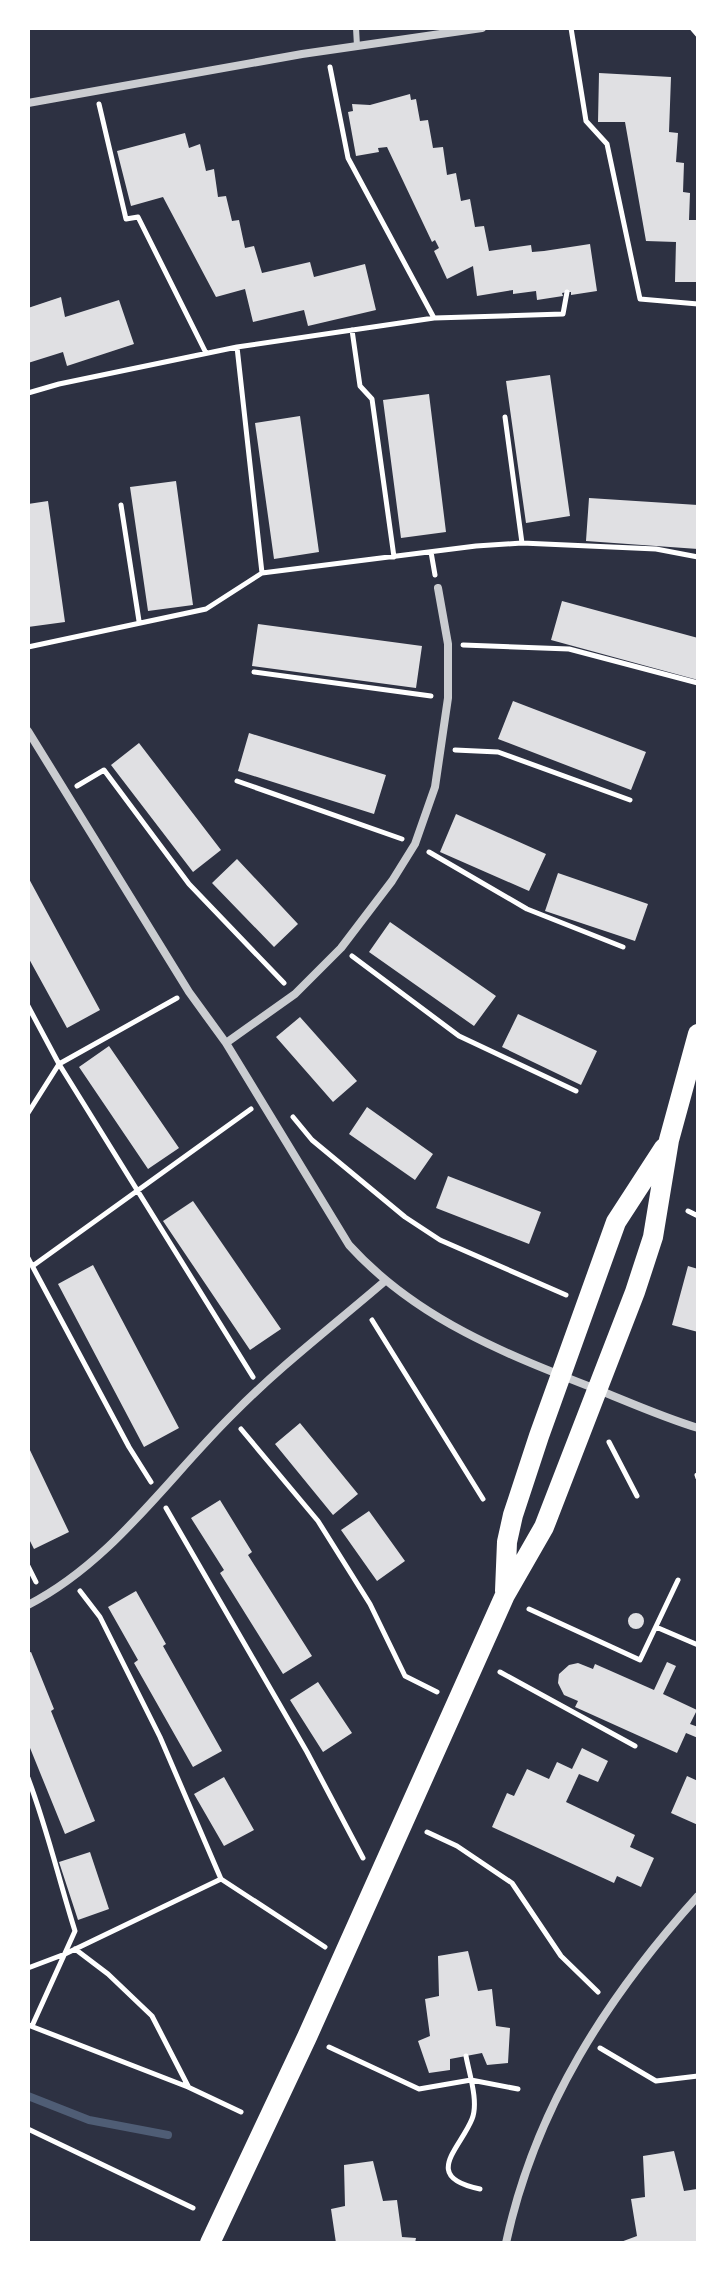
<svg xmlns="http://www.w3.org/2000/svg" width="726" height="2271" font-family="Commissioner,sans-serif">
	<rect width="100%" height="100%" fill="#2d3142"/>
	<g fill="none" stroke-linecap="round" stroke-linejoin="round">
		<path stroke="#4f5d75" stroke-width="8" d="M28 2096 89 2120 168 2135"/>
	</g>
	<path fill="#e0e0e3" d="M599 73 671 77 669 132 678 133 676 162 684 163 683 192 690 193 689 220H698V282H675L676 242 646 241 625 122H598Z
		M410 94 411 100 416 99 420 121 428 120 433 148 443 147 447 175 456 173 461 201 470 199 475 227 484 226 489 251 531 245 532 252 544 251 590 244 597 291 571 295V292H567L562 293 563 296 537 300 536 291 513 294V290L477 296 473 266 447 279 434 251 439 248 435 240 432 242 387 147 378 148 379 152 356 156 348 112 353 111 352 104 370 105Z
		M185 133 189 148 200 144 206 171 214 169 218 197 226 196 232 221 239 220 245 248 254 246 262 273 310 262 314 277 365 264 376 310 308 326 304 310 253 322 245 289 216 297 163 197 131 206 117 151Z
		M61 297 65 317 119 300 134 344 67 366 63 352 28 363V308Z
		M550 375 570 516 526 523 506 381Z
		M429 394 446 532 401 538 383 400Z
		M300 416 319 552 274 559 255 423Z
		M176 481 193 605 148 611 130 487Z
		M589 498 698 505V549L586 541Z
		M48 501 65 622 28 627V504Z
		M562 601 698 638V680L551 640Z
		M258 624 422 646 416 688 252 666Z
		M513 701 646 752 631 790 498 739Z
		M249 733 386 775 374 814 238 771Z
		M139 743 221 850 193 872 111 765Z
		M456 814 546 854 529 891 440 852Z
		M237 859 298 924 274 947 212 883Z
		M558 873 648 904 635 941 545 911Z
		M28 877 100 1010 67 1028 28 957Z
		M390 922 496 996 474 1026 369 952Z
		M518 1014 597 1051 581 1085 502 1047Z
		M300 1017 357 1081 333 1102 276 1037Z
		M109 1046 179 1148 148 1169 79 1067Z
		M367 1107 433 1154 415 1180 349 1134Z
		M448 1176 541 1212 529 1244 436 1208Z
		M193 1201 281 1329 250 1350 163 1221Z
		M93 1265 179 1428 144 1447 58 1284Z
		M688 1266 698 1269V1332L672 1325Z
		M300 1423 358 1494 333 1515 275 1444Z
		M28 1446 69 1532 34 1549 28 1537Z
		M220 1500 252 1552 248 1555 312 1656 283 1674 220 1573 224 1570 191 1518Z
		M369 1511 405 1561 377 1581 341 1530Z
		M136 1591 166 1644 163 1646 222 1751 193 1767 134 1663 138 1660 108 1607Z
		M628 1621a8 8 0 1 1 16 0a8 8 0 1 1-16 0Z
		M31 1652 54 1709 51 1711 95 1821 65 1834 28 1743V1653Z
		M667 1662 676 1666 663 1694 697 1710 690 1724 698 1727V1738L686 1733 677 1753 575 1707 578 1701 564 1695 558 1683 559 1674 569 1665 578 1663 593 1669 595 1664 654 1690Z
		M318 1682 352 1733 323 1752 290 1700Z
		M582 1748 608 1761 598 1782 579 1774 566 1802 635 1835 630 1847 654 1858 641 1887 617 1876 614 1883 492 1827 507 1793 514 1796 527 1769 549 1779 557 1762 572 1769Z
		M687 1776 698 1781V1825L671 1813Z
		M224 1777 254 1830 224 1846 194 1794Z
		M90 1852 109 1909 78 1920 59 1862Z
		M468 1951 478 1991 492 1989 496 2026 510 2028 508 2063 487 2065 482 2053 450 2059V2070L429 2073 418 2041 430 2036 425 1999 439 1996 438 1956Z
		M674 2151 684 2191 697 2189 698 2243H618L637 2236 631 2199 645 2197 643 2156Z
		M373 2161 383 2201 397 2200 402 2237 416 2238 415 2243H336L331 2209 345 2206 344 2165Z"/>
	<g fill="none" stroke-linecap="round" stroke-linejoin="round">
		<path stroke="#fff" stroke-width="5" d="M571 28 586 121 607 144 640 299 698 304
			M692 28 698 35
			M330 67 348 158 434 318
			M99 104 126 219 138 217 206 353
			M352 330 360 386 372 399 394 557
			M237 347 262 573
			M28 393 59 384 237 347 434 318 563 314 567 292
			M505 417 522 543
			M121 505 139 621
			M431 552 435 575
			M463 645 569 649 698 683
			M28 647 206 609 262 573 476 546 522 543 656 549 698 557
			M254 672 431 696
			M455 750 498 752 630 800
			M237 781 402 839
			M77 786 104 770 189 884 284 983
			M429 852 527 909 623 947
			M352 956 459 1036 576 1091
			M28 1006 59 1064 253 1377
			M28 1113 59 1064 177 998
			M293 1117 312 1140 405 1217 440 1240 566 1295
			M688 1211 698 1216
			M28 1258 129 1447 151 1482
			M34 1265 251 1109
			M372 1320 483 1499
			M241 1429 318 1521 370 1604 405 1676 437 1692
			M609 1442 637 1496
			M697 1475 698 1478
			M166 1508 307 1752 363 1858
			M28 1566 36 1582
			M80 1591 100 1617 160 1737 221 1879 325 1947
			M529 1609 640 1660 678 1580
			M656 1627 698 1645
			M500 1672 635 1746
			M28 1778C47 1828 59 1880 75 1931L32 2026
			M427 1832 457 1846 512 1883 561 1956 598 1992
			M75 1949 108 1974 152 2016 188 2086
			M28 1968 65 1954 221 1879
			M28 2025 188 2087 241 2112
			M329 2047 419 2089 471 2080 518 2089
			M600 2048 656 2081 698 2076
			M466 2056C469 2073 479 2102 472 2119 460 2149 421 2177 480 2189
			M28 2129 193 2208"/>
		<path stroke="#caccd0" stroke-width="6" d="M356 28 357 46"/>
		<path stroke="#caccd0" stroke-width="8" d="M28 103 302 54 482 28
			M28 731 189 992 226 1043 349 1245C417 1320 508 1355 601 1391 633 1404 665 1418 698 1428
			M226 1043 295 994 341 948 392 881 415 844 435 787 448 698V644L438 588
			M28 1605C112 1562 167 1479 233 1414 280 1366 334 1325 385 1281
			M506 2243C535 2108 607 1997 698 1896"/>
		<path stroke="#fff" stroke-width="20" d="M505 1591 507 1542 513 1515 539 1436 616 1222 664 1148
			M210 2243 307 2037 505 1595 544 1527 635 1292 653 1237 669 1140 698 1034"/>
	</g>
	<rect width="726" height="2271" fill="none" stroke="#ffffff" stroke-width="60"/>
</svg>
